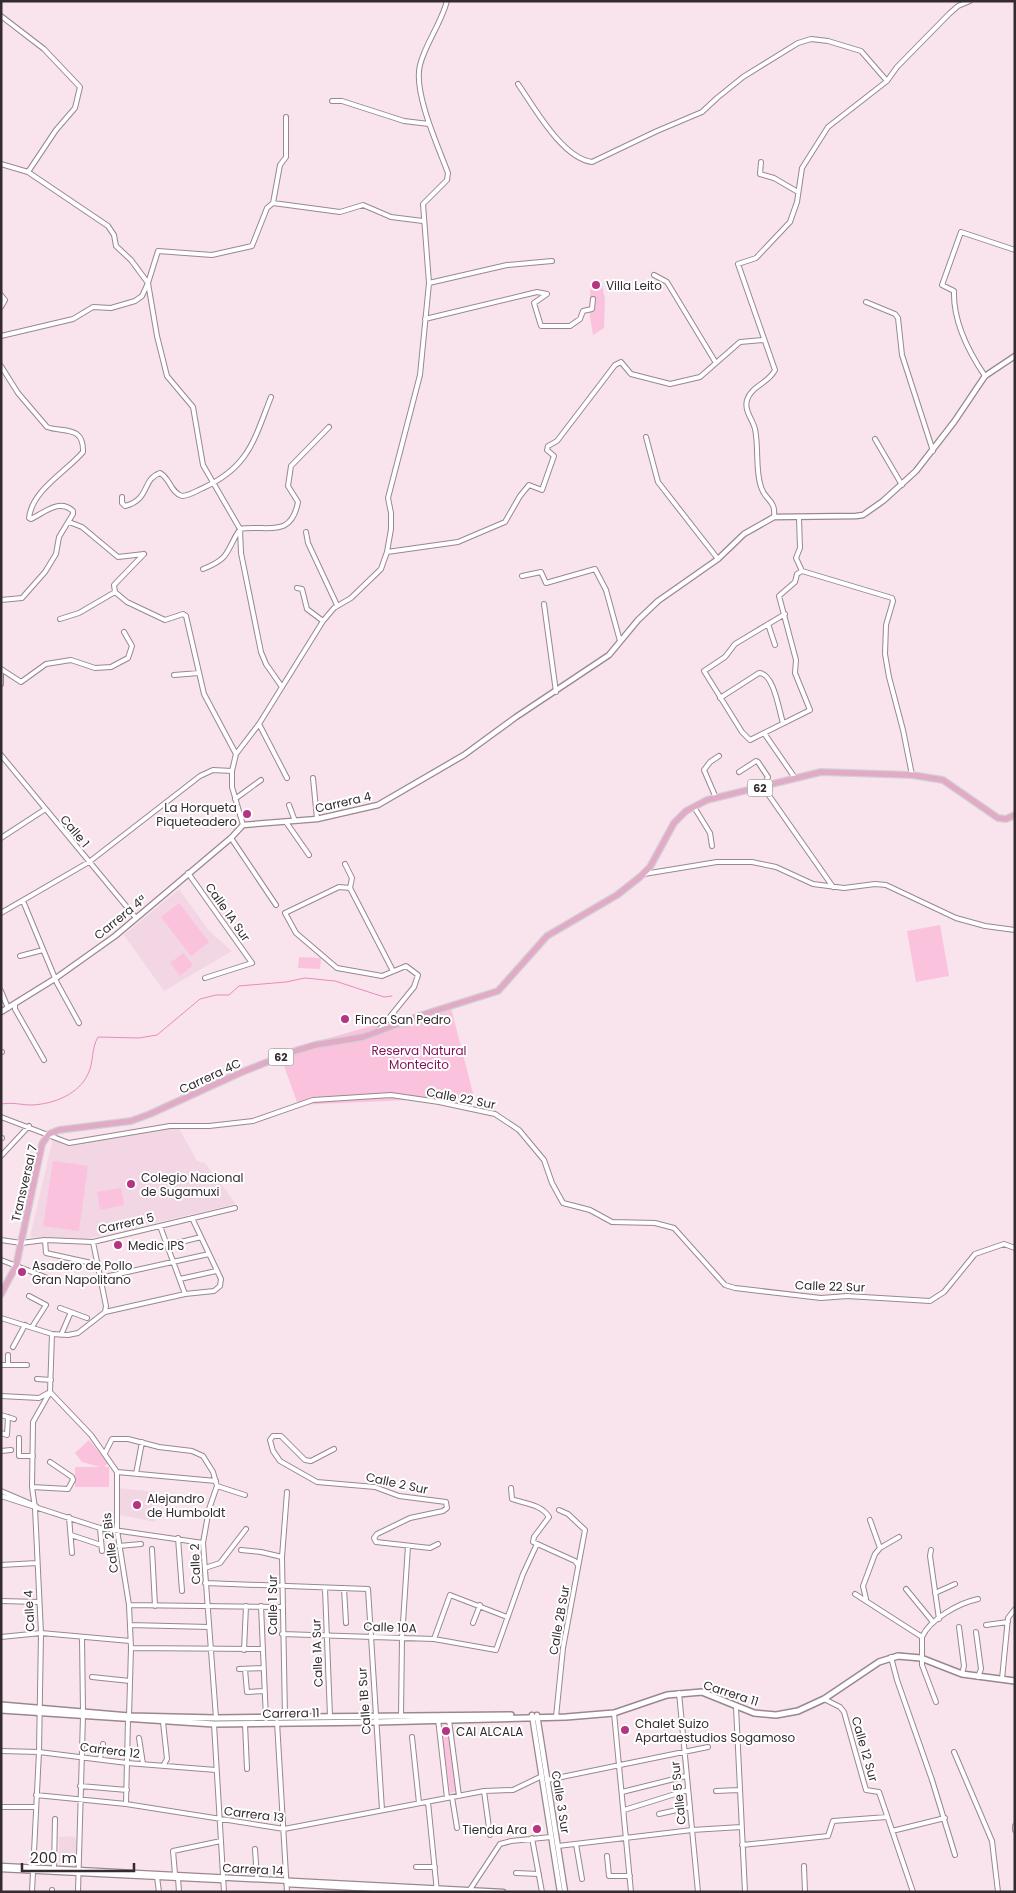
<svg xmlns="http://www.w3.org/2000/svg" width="1016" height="1893" font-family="Poppins,sans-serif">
	<rect width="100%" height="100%" fill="#f9e4ee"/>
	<path fill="#f2d6e3" d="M179 889 210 932 232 951 164 991 124 935Z
		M179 1128 197 1161 205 1163 236 1204 86 1239 30 1237 53 1138 68 1145 136 1132Z
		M118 1488 155 1492V1522L120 1515Z
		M73 1836 76 1839V1862H59V1837Z"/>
	<path fill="#fbc2de" d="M601 281 605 299 604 328 593 335 589 310 591 283Z
		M179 903 209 942 191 956 161 917Z
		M940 925 949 976 916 982 907 931Z
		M183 953 193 965 180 976 170 963Z
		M299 957 321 958 320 969 298 968Z
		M450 1004 474 1097 298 1105 279 1052Z
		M53 1161 88 1166 79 1231 43 1226Z
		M121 1188 124 1205 100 1210 97 1192Z
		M89 1440 108 1463 104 1467H109V1487H75V1467H100L82 1462 75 1453Z
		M447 1725 457 1791 450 1793 441 1726Z"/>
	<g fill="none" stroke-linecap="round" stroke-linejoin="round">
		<path stroke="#e88abc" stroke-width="1" d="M1 1104C12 1102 22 1105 32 1105 54 1104 79 1094 88 1074 94 1062 91 1049 98 1037L139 1038 157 1035 200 999 216 995H229L239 986 286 982 305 978 335 981 384 997 392 996"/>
		<g stroke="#9a8790" stroke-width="6">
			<path id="minor" d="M1 16 44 49 80 87 75 108 56 130 28 172
				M518 84C534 107 562 158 592 162L657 131 702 112 717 98 743 77 798 43 811 39 828 41 861 51 887 81
				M332 101H342L404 121 429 124
				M761 162 760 174 774 178 798 192
				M1 164 28 172 108 226 114 235 116 246 131 260 148 283 157 336 167 376 193 407 203 465 240 529 241 553 261 652 266 664 282 687
				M273 203 280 165 286 157V117
				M654 275 667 282 716 363
				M429 283 507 265 552 261
				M1 295 5 300 1 307
				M866 302 895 314 898 318 902 355 933 451
				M425 319 537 292 547 294 534 303 541 326H570L580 319 583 311 592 309 593 299
				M1 336 73 319 93 307 111 308 135 301 142 296 148 283 158 251 212 255 252 246 267 208 273 203 340 212 363 205 391 217 423 221
				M1 366 18 393 47 427C63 433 84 425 83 452 66 472 32 490 29 518L31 519C44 513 59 498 73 511V514L59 537 56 554 45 572 22 598 1 600
				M985 376C968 351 953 322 954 291L942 285 961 232 1015 250
				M646 437 658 482 718 559
				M875 439 902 485
				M122 497V503L125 506C151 499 141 480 160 473 170 478 170 492 182 496 189 496 196 491 203 488 249 467 254 440 271 397
				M774 517C776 499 765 501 761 487 755 469 759 448 755 429 753 420 744 411 747 400 751 386 769 383 775 370L738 264 756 258 790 222 797 202 802 168 828 127 887 81 897 67 949 14 958 6 970 1
				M799 518 800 548 796 558 802 571 892 598 893 601 886 625 885 654 889 677 903 730 912 775
				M69 522 82 527 118 557 144 554
				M306 532 308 543 337 605
				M387 552 458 542 505 522 520 496 529 485 542 490 554 456 547 450 548 446 557 441 615 365 621 362 631 374 670 384 700 377 740 342 763 340
				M144 554 114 585 115 592 127 602 165 620 183 614 186 616 204 694 236 754
				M203 569C231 558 225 552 240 529 265 524 291 540 298 502L288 486 291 466 329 427
				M522 576 541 572 546 583 595 569 606 590 620 641
				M297 588 302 589 307 609 323 621
				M544 604 556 692
				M785 614 735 644 725 657 704 671 742 732 750 740 810 710 795 673 796 660 779 596 795 582 797 574 802 571
				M60 619 79 613 115 592
				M768 624 775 645
				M1 669 21 682 46 664 71 660 95 668 111 667 128 658 132 646 124 632
				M1 674V684
				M174 675 199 673
				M720 698 759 673C774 673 779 711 783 723
				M259 724 287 778
				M764 733 795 778
				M1 755 136 918
				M739 772 756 761 758 762 768 777 763 787 833 887
				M313 778 317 819
				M716 798 704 770 710 762 719 756
				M235 799 261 780
				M289 805 295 821
				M694 807 710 833 712 846
				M286 822 309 855
				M243 825 232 787V771L236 754 259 724 323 621 334 608 351 598 381 569 387 552 391 529V513L388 498 420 375 429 283 423 204 447 180 448 173C438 146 413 92 420 65 425 44 441 24 447 1
				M1 838 44 810
				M231 838 276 905
				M345 864 352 878 350 888
				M188 873 252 963 205 978
				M644 874 717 862H752L776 867 813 884 844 888 875 884 886 885 956 918 985 926 1015 930
				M350 888 339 887 285 913 296 933 337 968 382 976 406 966 418 975 414 987 380 1029
				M350 888 393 971
				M23 901 57 983 79 1023
				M1 913 89 862 200 776 213 770 232 771
				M20 956 43 950
				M1 991 8 1008
				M15 1004V1009L44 1060
				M1 1052H2
				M1 1117 69 1143 170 1126H209L253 1121 313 1100 391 1095 439 1102 495 1114 519 1130 544 1160 552 1183 563 1203 590 1210 612 1222 655 1223 674 1228 725 1285 735 1288 821 1298 847 1296 930 1301 944 1292 975 1254 1004 1244 1015 1248
				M1 1138H2
				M1 1156 29 1126
				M160 1226 185 1294
				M1 1240 21 1243 45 1240 93 1242 235 1208
				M45 1240 46 1253 96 1264
				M93 1242 106 1306 105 1312
				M169 1245 201 1237
				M1 1260 50 1279
				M100 1278 209 1254
				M180 1279 216 1271
				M29 1296 46 1305 32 1327
				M60 1308 87 1318
				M1 1318 52 1334 68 1335 78 1333 105 1312 185 1294 214 1291 220 1286 221 1279 192 1218
				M61 1335 71 1312
				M13 1347 25 1325
				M1 1365H27
				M8 1365V1355
				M37 1379 51 1380
				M50 1392 91 1435 117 1472V1530L129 1605 131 1648 129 1716
				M1 1396 39 1398 48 1393
				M1 1415 14 1419
				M1 1433 7 1435 8 1417
				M19 1438V1456H33
				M334 1449 311 1461 305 1460 281 1436H273L270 1440 273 1451 280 1461 317 1482 375 1487 399 1496 446 1502 447 1508 443 1511 410 1518 377 1534 374 1538 376 1542 430 1548 438 1544
				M1 1451 11 1450
				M105 1453 112 1439H128L159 1447 192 1451 203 1456 213 1472 217 1486 209 1509 203 1543 216 1718
				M117 1472 216 1481
				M136 1474 142 1442
				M217 1486 245 1495
				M32 1487 68 1489 73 1480 72 1477 50 1462
				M511 1488 512 1499C525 1504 541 1504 549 1517L534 1537 533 1542 575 1561 578 1565
				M1 1491 36 1506
				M1 1496 100 1528 203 1543
				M69 1517 72 1553
				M870 1520 880 1548
				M100 1528 102 1551
				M71 1535 101 1545
				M178 1538 182 1591
				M119 1546 141 1544
				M152 1549 155 1606
				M241 1550 261 1552 282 1557
				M931 1550 930 1556 939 1619
				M1 1565 37 1563
				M205 1568 220 1563 246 1529
				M205 1583 368 1589 382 1810
				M344 1588 346 1623
				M325 1589 330 1716
				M906 1589 933 1622
				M935 1593 955 1584
				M855 1594 922 1637V1665L936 1702
				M866 1599 863 1586 875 1554 880 1548 899 1537
				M1 1601 39 1602
				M129 1605 282 1607
				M261 1606 266 1719
				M473 1623 480 1605
				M130 1625 209 1627
				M986 1625 1008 1622
				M959 1627 964 1666 962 1674
				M976 1632 981 1669 978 1677
				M282 1634 434 1639 496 1650 523 1574 537 1544
				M1 1637 41 1633 130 1641
				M922 1637C930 1619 959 1603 978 1599
				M82 1638 83 1712
				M434 1639 450 1595 507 1617
				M131 1648 262 1649
				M244 1650 246 1606
				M891 1657 897 1680 932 1780 955 1855
				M239 1669 263 1668
				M245 1669 247 1692 264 1691
				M92 1677 130 1681
				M1002 1679 1008 1618 1015 1609
				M679 1693 698 1892
				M824 1699 840 1707 844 1712 866 1790 879 1792 913 1892
				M736 1707 745 1892
				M614 1713 631 1892
				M401 1715 402 1638 408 1546
				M285 1717 282 1557 287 1492
				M556 1717 563 1648 585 1530 568 1514 559 1510
				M438 1719 447 1798
				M449 1720 459 1796
				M277 1722 287 1892
				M214 1724 224 1892
				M245 1724 247 1769
				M412 1737 419 1803
				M139 1738 143 1764
				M1 1751 39 1752 127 1763 216 1770
				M954 1752 992 1841 998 1892
				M100 1759 103 1744
				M163 1766 167 1759 163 1722
				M547 1780 708 1747
				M80 1786 127 1790
				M484 1791 490 1835
				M716 1791 739 1790
				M622 1792 686 1776
				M36 1795 126 1804 284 1829 484 1791 513 1790 542 1776
				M452 1797 457 1828
				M428 1802 437 1892
				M126 1804 128 1720
				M1 1807H35
				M624 1810 688 1790
				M659 1814 690 1807
				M1015 1826V1830
				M892 1831 945 1818
				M532 1838 542 1892
				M576 1844 582 1879
				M742 1845 828 1836 833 1821 887 1817
				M558 1846 692 1830 741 1827
				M255 1849 257 1879
				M607 1856 609 1876H630
				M804 1866 805 1892
				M416 1867H435
				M54 1868 55 1819
				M516 1873 539 1874
				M175 1874 173 1851 221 1841
				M157 1877 159 1892
				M178 1878 179 1892
				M469 1891 500 1844 511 1841 551 1837
				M32 1892 39 1752 41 1633 35 1508 32 1487 33 1422 50 1392 52 1334
				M52 1892V1890
				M78 1892 83 1716"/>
		</g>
		<g stroke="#9a8790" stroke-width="7">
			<path id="tertiary" d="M1 1012 56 978 115 936 231 838 243 825 317 819 378 805 464 755 516 717 609 655 638 620 658 601 718 559 744 534 774 517 856 516 863 515 883 501 916 471 954 422 985 376 1015 356
				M532 1715 560 1892
				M537 1715 565 1892
				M1 1866 503 1892
				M1 1869 222 1880
				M287 1884 432 1892"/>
		</g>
		<g stroke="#9a8790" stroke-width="8">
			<path id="secondary" d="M1 1705 129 1716 216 1718 511 1715
				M1 1710 214 1724 376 1722 566 1717 614 1713 667 1695 702 1692 754 1713 776 1715 798 1711 824 1699 879 1662 898 1656 921 1658 962 1674 1015 1681"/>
		</g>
		<g stroke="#d2d0d1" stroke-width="8">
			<path id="primary" d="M1 1294 16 1266 42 1144 49 1134 59 1130 131 1121 150 1114 242 1072 298 1050 315 1045 363 1037 425 1014 498 991 547 936 617 895 640 877 650 867 674 823 686 811 707 800 821 772 912 775 943 780 998 818 1006 819 1015 815"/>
		</g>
		<use href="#minor" stroke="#fff" stroke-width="4"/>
		<use href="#tertiary" stroke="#fff" stroke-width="4.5"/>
		<use href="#secondary" stroke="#fff" stroke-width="5"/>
		<use href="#primary" stroke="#e1abc8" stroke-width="5.5"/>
	</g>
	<g fill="#b53582" stroke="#fff" stroke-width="2">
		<circle cx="596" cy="285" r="5"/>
		<circle cx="247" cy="814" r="5"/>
		<circle cx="345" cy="1019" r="5"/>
		<circle cx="131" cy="1184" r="5"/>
		<circle cx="118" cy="1245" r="5"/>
		<circle cx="22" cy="1272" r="5"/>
		<circle cx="137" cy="1505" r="5"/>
		<circle cx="625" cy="1730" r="5"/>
		<circle cx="446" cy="1731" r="5"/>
		<circle cx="537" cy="1829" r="5"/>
	</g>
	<g text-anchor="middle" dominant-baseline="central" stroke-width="4" stroke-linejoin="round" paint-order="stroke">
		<g fill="#fff" stroke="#706b6d" stroke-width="1">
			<rect x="747.5" y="779.5" width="25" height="17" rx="4"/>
			<rect x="268.5" y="1048.5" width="25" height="17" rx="4"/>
		</g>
		<g font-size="11" font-weight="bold" fill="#332b2f">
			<text x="760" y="788">62</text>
			<text x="281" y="1057">62</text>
		</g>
		<g font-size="12" fill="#332b2f" stroke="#fff" text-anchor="start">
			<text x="606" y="285">Villa Leito</text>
			<text x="237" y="807" text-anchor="end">La Horqueta<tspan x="237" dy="14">Piqueteadero</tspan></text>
			<text x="355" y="1019">Finca San Pedro</text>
			<text x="141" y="1177">Colegio Nacional<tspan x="141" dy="14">de Sugamuxi</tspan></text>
			<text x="128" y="1245">Medic IPS</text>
			<text x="32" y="1265">Asadero de Pollo<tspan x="32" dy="14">Gran Napolitano</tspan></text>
			<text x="147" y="1498">Alejandro<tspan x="147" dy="14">de Humboldt</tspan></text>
			<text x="635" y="1723">Chalet Suizo<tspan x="635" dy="14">Apartaestudios Sogamoso</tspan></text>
			<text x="456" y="1731">CAI ALCALA</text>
			<text x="527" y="1829" text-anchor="end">Tienda Ara</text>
		</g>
		<g font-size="12" fill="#332b2f" stroke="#fff">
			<text transform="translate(343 802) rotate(-13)">Carrera 4</text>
			<text transform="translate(75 831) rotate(50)">Calle 1</text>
			<text transform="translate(228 912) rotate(55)">Calle 1A Sur</text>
			<text transform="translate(120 917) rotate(-39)">Carrera 4ª</text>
			<text transform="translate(210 1076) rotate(-25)">Carrera 4C</text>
			<text transform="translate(461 1098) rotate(11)">Calle 22 Sur</text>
			<text transform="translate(24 1183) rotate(-77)">Transversal 7</text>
			<text transform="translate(126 1223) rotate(-13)">Carrera 5</text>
			<text transform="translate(830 1286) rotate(2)">Calle 22 Sur</text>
			<text transform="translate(397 1483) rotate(12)">Calle 2 Sur</text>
			<text transform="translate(110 1543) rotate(-97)">Calle 2 Bis</text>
			<text transform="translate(195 1564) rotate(-92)">Calle 2</text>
			<text transform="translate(272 1605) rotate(-90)">Calle 1 Sur</text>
			<text transform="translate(29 1611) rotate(-93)">Calle 4</text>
			<text transform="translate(559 1620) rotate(-80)">Calle 2B Sur</text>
			<text transform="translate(390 1627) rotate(2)">Calle 10A</text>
			<text transform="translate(317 1653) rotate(-92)">Calle 1A Sur</text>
			<text transform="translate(731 1693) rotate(18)">Carrera 11</text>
			<text transform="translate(364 1701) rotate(-94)">Calle 1B Sur</text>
			<text transform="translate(291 1713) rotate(-1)">Carrera 11</text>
			<text transform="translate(865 1749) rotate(74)">Calle 12 Sur</text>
			<text transform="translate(110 1750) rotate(7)">Carrera 12</text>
			<text transform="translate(678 1793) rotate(-96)">Calle 5 Sur</text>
			<text transform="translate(561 1802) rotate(81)">Calle 3 Sur</text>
			<text transform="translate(254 1814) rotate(7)">Carrera 13</text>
			<text transform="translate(253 1869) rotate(3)">Carrera 14</text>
		</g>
		<g font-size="12" fill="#83135b" stroke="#fff">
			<text x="419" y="1050">Reserva Natural<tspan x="419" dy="14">Montecito</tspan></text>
		</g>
	</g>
	<rect width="1016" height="1893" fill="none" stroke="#332b2f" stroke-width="5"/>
	<path d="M22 1863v8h112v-8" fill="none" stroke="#332b2f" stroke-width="2.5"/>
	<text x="30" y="1863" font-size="15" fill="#332b2f" stroke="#ffffff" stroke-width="4" paint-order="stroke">200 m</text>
</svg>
